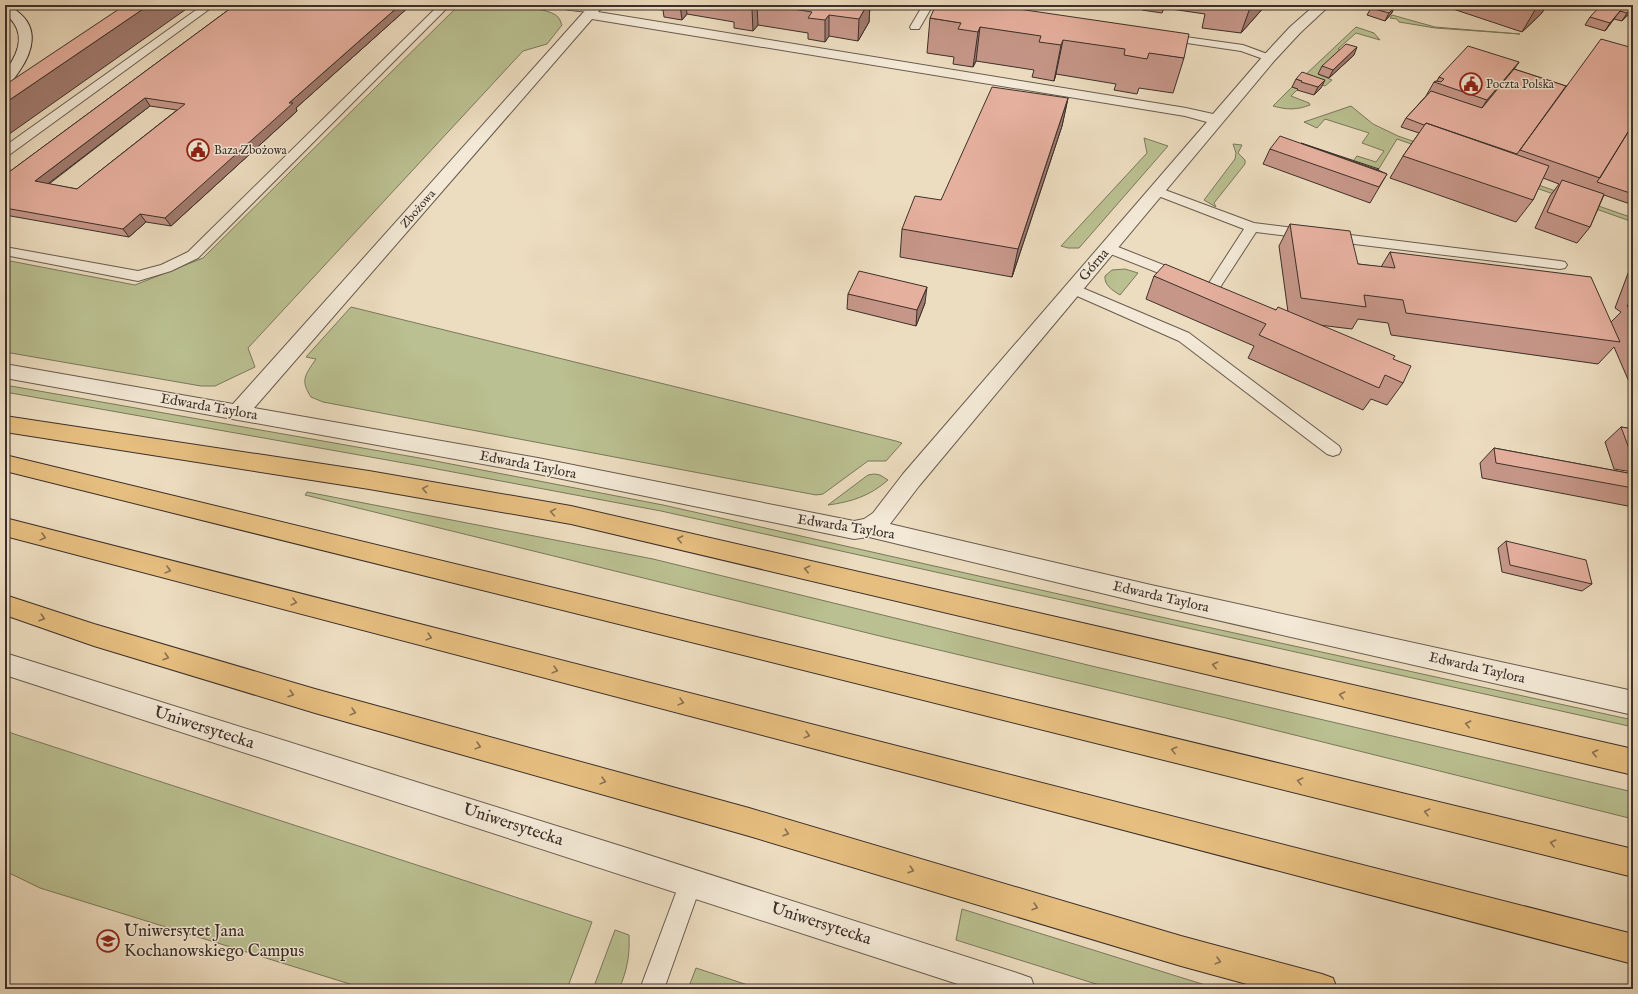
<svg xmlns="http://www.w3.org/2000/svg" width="1638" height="994" font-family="'IM FELL English',serif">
	<rect width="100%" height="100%" fill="#edddc0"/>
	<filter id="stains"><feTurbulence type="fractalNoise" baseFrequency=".005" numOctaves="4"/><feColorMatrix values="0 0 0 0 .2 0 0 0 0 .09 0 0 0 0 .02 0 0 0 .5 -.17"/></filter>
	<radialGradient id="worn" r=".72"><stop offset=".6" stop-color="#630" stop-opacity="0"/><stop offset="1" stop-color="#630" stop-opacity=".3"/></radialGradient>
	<path fill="#bac091" stroke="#7b785e" d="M459 5C477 5 547 4 558 17 560 19 561 23 562 25L547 44 523 51 248 348 255 367 215 386H201L5 352V260L135 285 203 258Z
		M1392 15 1435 27 1520 34 1435 28 1399 22 1397 19 1390 18Z
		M1356 27 1374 33 1380 40 1356 33 1338 49 1342 51 1318 74 1332 80 1325 86 1302 78Z
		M1292 87 1298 89 1291 96 1309 103 1310 105C1297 110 1287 110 1273 106Z
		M1351 106 1373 124 1398 136 1633 218V222L1397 139 1375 175 1349 166 1357 156 1376 162 1384 151 1362 143 1369 133 1325 119 1317 128 1304 122Z
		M1144 138 1168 146 1079 248H1068L1061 246 1147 153Z
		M1233 144 1242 145 1238 153 1245 160V164L1214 203 1216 207 1204 200 1235 159 1236 153Z
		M1125 269 1138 273 1120 295C1112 290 1104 285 1105 276L1112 270Z
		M351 307 896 441 902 443 886 461H868L823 494 816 495 323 402 311 397C300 380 305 375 316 359L306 357Z
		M5 385 425 459 663 505 1152 615 1633 720V727L661 511 421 466 5 392Z
		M874 474 880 475 888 480C870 496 851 502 828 505L868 475Z
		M307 492 653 559 1096 667 1633 792V819L1226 718 884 637 305 495Z
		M5 731 592 922 567 989H366L40 888 5 871Z
		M962 909 1218 989H1112L956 940Z
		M615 930 629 935C630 955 627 971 619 989H593Z
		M696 968 760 989H688Z"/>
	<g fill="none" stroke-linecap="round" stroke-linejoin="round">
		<g stroke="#685b50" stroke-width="2">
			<path id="lane" d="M203 5H215L9 155 5 156V146Z
				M439 5H450L198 258 171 271 138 281 5 255V247L138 271 161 265 188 252Z
				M555 5H585L597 7 598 9C594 14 559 10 555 5Z
				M923 5H933L919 29H911L910 27Z
				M1164 34 1243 45 1273 56 1274 58 1269 61 1241 51 1160 39 1159 37 1160 35Z
				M1157 187 1254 223 1560 261 1565 262 1567 265 1565 268 1560 269 1256 232 1217 292 1212 294 1103 251 1101 248 1103 245 1108 244 1113 245 1209 283 1244 229 1153 194 1151 191 1153 188Z
				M1073 284 1189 333 1339 446 1341 450 1339 454 1333 456 1327 454 1179 341 1068 292 1066 289 1068 286Z
				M691 871 699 874 702 882 664 989H640L683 874Z"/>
		</g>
		<g stroke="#685b50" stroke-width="2">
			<path id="street" d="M590 5H604L598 12 1186 108 1213 114 1264 55 1290 27 1315 5H1330L1300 33 1274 61 919 486 890 524 1151 585 1633 691V715L1151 605 869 537 854 539 538 474 5 378V364L233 404ZM592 19 1185 116 1207 122 903 474 873 513 864 519 854 521 538 458 254 408Z
				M5 653 627 848 1020 974 1031 978 1035 989H973L5 675Z"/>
		</g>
		<g stroke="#3c302a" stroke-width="2">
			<path id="secondary" d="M5 5C11 5 14 8 18 12 39 28 33 51 20 70 16 76 12 83 5 84 5 81 4 75 5 72 6 68 10 65 12 61 22 44 22 27 5 14Z"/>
		</g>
		<g stroke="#3c302a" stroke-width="2">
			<path id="highway" d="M5 416 369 471 571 506 1633 749V775L571 524 369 489 5 432Z
				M5 455 1633 849V877L5 471Z
				M5 518 1633 934V964L5 536Z
				M5 595 94 624 315 689 749 808 1181 936 1322 974 1333 978 1337 989H1265L1181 966 749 836 315 713 94 646 5 615Z"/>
		</g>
		<use href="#lane" fill="#f3e9d6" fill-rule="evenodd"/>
		<use href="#street" fill="#f3e9d6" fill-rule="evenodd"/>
		<use href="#secondary" fill="#f3e9d6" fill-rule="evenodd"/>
		<use href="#highway" fill="#e6be80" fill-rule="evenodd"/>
	</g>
	<path fill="#c69789" stroke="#3c302a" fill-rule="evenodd" d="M235 5H411L296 108 297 111 171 226 146 222 129 237 5 215V175ZM150 106 177 110 77 189 49 184Z
		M642 5H870L869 22 858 41 829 36 825 42 808 39V33L758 25 753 31 734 28V22L687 14 682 20 664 17 663 10 642 7Z
		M1143 5H1266L1241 33 1202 28 1205 14 1164 8 1162 13 1142 10Z
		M1441 5H1547L1541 14 1522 32Z
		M1395 7 1391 14 1385 21 1367 15 1371 8Z
		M1633 9 1622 21 1614 19 1605 31 1585 25 1590 17Z
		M930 18 1184 58 1173 93 1139 88 1137 94 1114 90 1116 84 1056 74 1054 81 1032 77 1034 70 976 61 973 67 953 64 954 57 927 53Z
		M1633 48V205L1604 195 1590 227 1577 243 1535 228 1550 196 1559 184 1543 178 1533 200 1516 222 1390 178 1403 156 1419 133 1401 127 1406 118 1426 96 1434 82 1437 81 1439 77 1519 62 1514 69 1566 86Z
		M1354 55 1329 78 1318 74 1322 66Z
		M1296 79 1321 88 1314 95 1297 90 1298 89 1292 87Z
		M1068 98 1062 126 1012 277 900 257 902 229 941 200Z
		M1270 149 1378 170 1387 174 1370 203 1263 164Z
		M1290 224 1358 264 1381 267 1390 252 1611 322 1621 312 1615 308 1633 260V391L1614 347 1598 364 1391 335 1388 323 1358 319 1352 329 1319 325 1393 359 1403 383 1387 405 1371 399 1363 410 1248 358 1254 346 1146 299 1154 276 1276 310 1288 312 1279 246Z
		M848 294 925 303 916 326 847 309Z
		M1621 427 1633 429V472L1614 469 1605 442Z
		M1494 448 1633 474V507L1482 478 1480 463Z
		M1506 541 1592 584 1582 591 1502 572 1498 548Z"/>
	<path fill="#a17b6f" stroke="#3c302a" d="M149 5H192L5 137V103Z
		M400 5H411L296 108 297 111 171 226 165 218 289 103Z
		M680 5H686L687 14 682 20Z
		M755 5H757L758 25 753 31 752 9Z
		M867 5H870L869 22 858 41 859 19Z
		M1251 5H1266L1241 33Z
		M1538 5H1547L1541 14 1522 32Z
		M1395 7 1391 14 1385 21 1389 13Z
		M1633 7V9L1622 21 1627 13Z
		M1620 11 1605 31 1610 23Z
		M829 15V36L825 42V20Z
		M980 27 976 61 973 67 978 32Z
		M1063 40 1056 74 1054 81 1061 45Z
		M1357 47 1354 55 1329 78 1333 70Z
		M1519 62 1509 77 1477 116 1487 100Z
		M1325 80 1321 88 1314 95 1318 87Z
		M145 98 150 106 41 189 35 181Z
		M1068 98 1062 126 1012 277 1018 249Z
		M140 214 146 222 129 237 123 229Z
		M927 287 925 303 916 326 917 310Z"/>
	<path fill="#e6b09f" stroke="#3c302a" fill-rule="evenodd" d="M125 5H149L5 103V85Z
		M235 5H400L289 103H293L165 218 140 214 123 229 5 208V175ZM145 98 185 104 77 189 35 181Z
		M734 5H755L752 9 733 6Z
		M768 5H867L859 19 829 15 825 20 808 18 812 12Z
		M936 5H991L1189 34 1184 58 1149 53 1147 59 1124 55 1125 49 1063 40 1061 45 1039 42 1041 36 980 27 978 32 958 29 961 23 930 18Z
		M1373 5H1390L1395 7 1389 13 1371 8Z
		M1601 5H1633V7L1627 13 1620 11 1610 23 1590 17Z
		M1601 39 1633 48V124L1600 178 1520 150Z
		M1346 44 1357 47 1333 70 1322 66Z
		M1468 46 1519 62 1487 100 1434 82 1436 81 1441 82 1444 79 1439 77Z
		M1514 69 1566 86 1517 154 1426 123 1424 125 1406 118 1431 91 1482 108Z
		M1302 72 1325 80 1318 87 1301 82 1302 81 1296 79Z
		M992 87 1068 98 1018 249 902 229 915 196 941 200Z
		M1426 123 1549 166 1533 200 1403 156Z
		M1633 124V194L1597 182Z
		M1280 136 1387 174 1379 187 1270 149Z
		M1301 143 1379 169 1378 170Z
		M1562 180 1604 194 1590 227 1547 212Z
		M1290 224 1350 231 1358 264 1395 268 1390 252 1591 277 1620 342 1406 313 1403 300 1364 295 1366 307 1301 298Z
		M1165 264 1276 310 1278 307 1395 356 1393 359 1411 366 1403 383 1385 375 1379 388 1259 335 1266 324 1154 276Z
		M859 271 927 287 917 310 848 294Z
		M1627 305 1633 306V318Z
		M1630 359 1633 360V365Z
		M1621 427 1633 429V454H1631Z
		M1494 448 1633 474V488L1496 463Z
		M1506 541 1586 560 1592 584 1510 565Z"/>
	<defs><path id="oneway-chevron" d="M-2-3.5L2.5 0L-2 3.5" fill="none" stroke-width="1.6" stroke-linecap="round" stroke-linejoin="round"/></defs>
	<g stroke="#887051">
		<use href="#oneway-chevron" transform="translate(425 489) rotate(-170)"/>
		<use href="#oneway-chevron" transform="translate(553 512) rotate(-170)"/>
		<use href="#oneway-chevron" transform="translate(43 537) rotate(15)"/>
		<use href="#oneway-chevron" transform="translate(680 539) rotate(-167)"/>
		<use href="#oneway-chevron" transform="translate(807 569) rotate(-167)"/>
		<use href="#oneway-chevron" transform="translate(168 570) rotate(15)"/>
		<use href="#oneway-chevron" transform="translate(294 602) rotate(14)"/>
		<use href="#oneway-chevron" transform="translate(42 618) rotate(18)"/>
		<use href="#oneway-chevron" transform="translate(429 637) rotate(15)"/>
		<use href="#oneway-chevron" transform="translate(166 657) rotate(17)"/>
		<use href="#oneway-chevron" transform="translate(1215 665) rotate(-167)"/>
		<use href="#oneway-chevron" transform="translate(555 670) rotate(15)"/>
		<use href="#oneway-chevron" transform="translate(291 694) rotate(17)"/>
		<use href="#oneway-chevron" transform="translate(1342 695) rotate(-167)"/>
		<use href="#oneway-chevron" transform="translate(681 702) rotate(15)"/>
		<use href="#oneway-chevron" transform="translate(353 712) rotate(15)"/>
		<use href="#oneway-chevron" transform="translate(1468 724) rotate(-167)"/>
		<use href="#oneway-chevron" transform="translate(807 735) rotate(15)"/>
		<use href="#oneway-chevron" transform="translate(478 746) rotate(15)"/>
		<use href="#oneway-chevron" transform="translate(1174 750) rotate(-166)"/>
		<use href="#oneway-chevron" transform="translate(1595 753) rotate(-167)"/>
		<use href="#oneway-chevron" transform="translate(603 781) rotate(15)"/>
		<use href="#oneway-chevron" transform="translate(1300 781) rotate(-166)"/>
		<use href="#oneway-chevron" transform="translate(1427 812) rotate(-166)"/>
		<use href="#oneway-chevron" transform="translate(786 833) rotate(17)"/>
		<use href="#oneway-chevron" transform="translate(1553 843) rotate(-166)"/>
		<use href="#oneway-chevron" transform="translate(911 870) rotate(17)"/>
		<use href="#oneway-chevron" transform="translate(1035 907) rotate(17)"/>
		<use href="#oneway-chevron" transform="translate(1218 961) rotate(15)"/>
	</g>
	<defs>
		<g id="civic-ring" transform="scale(1.15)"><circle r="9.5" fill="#f3e9d6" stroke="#8f2418" stroke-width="1.5"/><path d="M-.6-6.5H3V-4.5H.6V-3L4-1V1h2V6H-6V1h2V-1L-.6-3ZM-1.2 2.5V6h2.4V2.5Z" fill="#8f2418"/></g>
		<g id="university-ring" transform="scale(1.15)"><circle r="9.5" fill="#f3e9d6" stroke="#8f2418" stroke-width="1.5"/><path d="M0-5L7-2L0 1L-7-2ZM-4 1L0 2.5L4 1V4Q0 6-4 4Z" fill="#8f2418"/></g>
	</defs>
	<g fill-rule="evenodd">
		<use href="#civic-ring" x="1471" y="84"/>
		<use href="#civic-ring" x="198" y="150"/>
		<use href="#university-ring" x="108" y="941"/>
	</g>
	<g text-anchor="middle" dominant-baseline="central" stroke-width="3" stroke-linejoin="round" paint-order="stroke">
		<g font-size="12" fill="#3c302a" stroke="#f3e9d6" text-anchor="start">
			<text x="1486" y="84">Poczta Polska</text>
			<text x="214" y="150">Baza Zbożowa</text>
		</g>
		<g font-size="12" fill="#3c302a" stroke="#f3e9d6">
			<text transform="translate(418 209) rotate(-49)">Zbożowa</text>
		</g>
		<g font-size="14" fill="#3c302a" stroke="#f3e9d6">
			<text transform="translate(1094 265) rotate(-50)">Górna</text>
			<text transform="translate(209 407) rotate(10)">Edwarda Taylora</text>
			<text transform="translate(528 465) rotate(11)">Edwarda Taylora</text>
			<text transform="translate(846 527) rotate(9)">Edwarda Taylora</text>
			<text transform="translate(1161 597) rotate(13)">Edwarda Taylora</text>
			<text transform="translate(1477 668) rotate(13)">Edwarda Taylora</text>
		</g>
		<g font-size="17" fill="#3c302a" stroke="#f3e9d6">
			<text transform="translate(204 728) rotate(18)">Uniwersytecka</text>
			<text transform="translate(513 825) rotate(18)">Uniwersytecka</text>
			<text transform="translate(821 924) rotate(18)">Uniwersytecka</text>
		</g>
		<g font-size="17" fill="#3c302a" stroke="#f3e9d6" text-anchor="start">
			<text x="124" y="931">Uniwersytet Jana<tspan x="124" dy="20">Kochanowskiego Campus</tspan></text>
		</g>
	</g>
	<rect width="1638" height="994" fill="none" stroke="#edddc0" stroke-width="20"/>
	<rect x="6" y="6" width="1626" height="982" fill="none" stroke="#3c302a" stroke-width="2"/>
	<rect x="10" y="10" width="1618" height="974" fill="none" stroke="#3c302a"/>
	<rect width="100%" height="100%" filter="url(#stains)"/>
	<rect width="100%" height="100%" fill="url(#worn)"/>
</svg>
